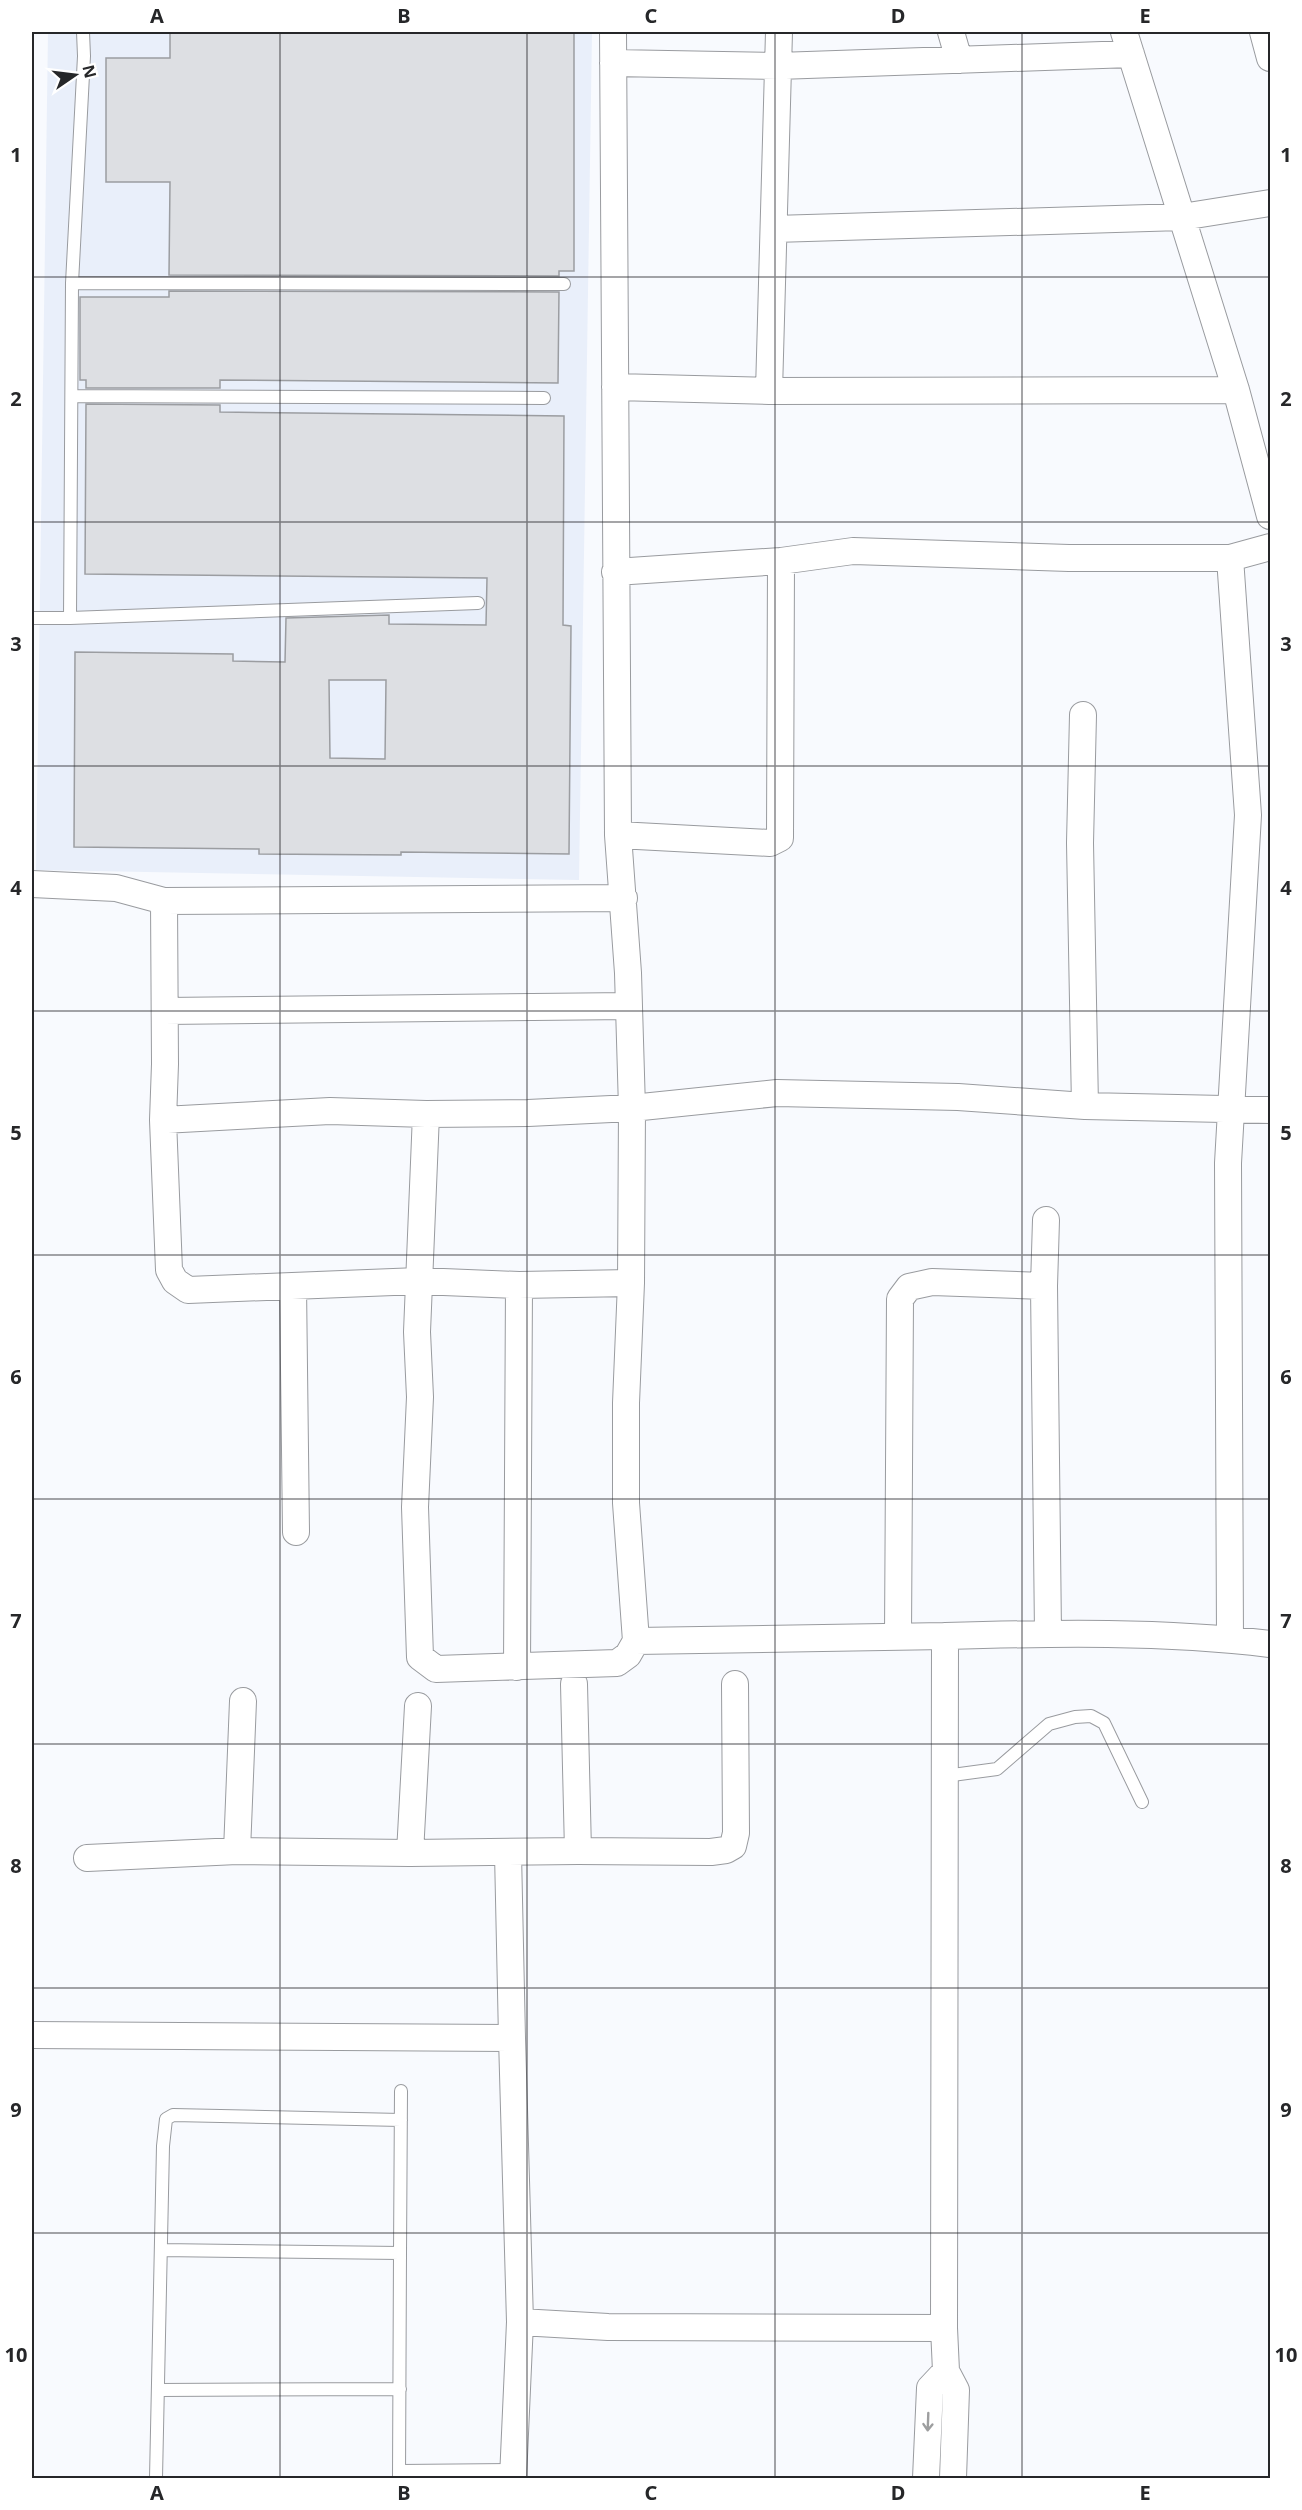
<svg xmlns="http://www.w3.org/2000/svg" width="1302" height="2510" font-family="'Noto Sans',sans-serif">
	<rect width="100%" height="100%" fill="#f8fafe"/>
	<path fill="#e9effa" d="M48 32H592L579 880 36 870Z"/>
	<path fill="#dddfe3" stroke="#9b9da1" stroke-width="1.5" fill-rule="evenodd" d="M170 32H574V271H559V276L169 275 170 182H106V58H170Z
		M169 291 559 292 558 383 220 380V388H86V380H80V297H169Z
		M86 404 220 405V412L564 416 563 625 571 626 569 854 401 852V855L259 854V849L74 847 75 652 233 654V661L285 662 286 618 389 615V624L486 625 487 578 85 574ZM329 680H386L385 759 330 758Z"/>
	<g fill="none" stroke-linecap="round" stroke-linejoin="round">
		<g stroke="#999b9f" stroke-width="14">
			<path id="service" d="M83 32 84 56 72 283 70 618 478 603
				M72 283 564 284
				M72 396 544 398
				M32 618H70
				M945 1776 997 1769 1049 1724 1075 1717 1091 1716 1104 1723 1142 1802
				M161 2250 400 2253 399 2478
				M400 2253 401 2091
				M158 2390 400 2389
				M400 2471 513 2470
				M156 2478 163 2146 166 2119 173 2115 401 2120"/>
		</g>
		<g stroke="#999b9f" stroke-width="28">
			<path id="minor" d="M951 32 959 60
				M1124 32 1236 390 1270 516
				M1263 32 1270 58
				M613 63 778 66 1131 54
				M774 229 1182 217 1270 203
				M615 387 769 391 1236 390
				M769 391 779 32
				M1230 558 1270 547
				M615 572 781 561 853 551 1069 558H1230L1248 815 1228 1163 1230 1639
				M1083 715 1080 843 1085 1106
				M618 835 770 843 780 838 781 561
				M32 884 116 888 164 901 624 898
				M164 901 165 1064 163 1120 169 1270 175 1281 188 1290 419 1281 519 1285 631 1283
				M165 1011 629 1006
				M426 1114 417 1332 420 1397 415 1507 420 1657 436 1669 617 1663 628 1655 636 1641 626 1503V1403L631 1283 632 1108 628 973 618 835 613 32
				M163 1120 330 1111 426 1114 528 1113 632 1108 777 1093 958 1097 1085 1106 1270 1110
				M293 1286 296 1532
				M1044 1286 1046 1220
				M898 1636 900 1299 909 1287 932 1282 1044 1286 1048 1633
				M945 1636C1053 1633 1163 1631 1270 1644
				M636 1641 945 1636 944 2328 946 2371 956 2390 953 2478
				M517 1667 519 1285
				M574 1684 578 1851
				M237 1851 243 1701
				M410 1853 418 1706
				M508 1853 512 2038
				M87 1858 237 1851 410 1853 578 1851 711 1852 726 1850 733 1846 736 1833 735 1684
				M32 2035 512 2038 520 2322 513 2478
				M520 2322 608 2327 944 2328
				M926 2478 930 2388 946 2371"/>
		</g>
		<use href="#service" stroke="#fff" stroke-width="12"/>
		<use href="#minor" stroke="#fff" stroke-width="26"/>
	</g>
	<defs><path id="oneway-shaft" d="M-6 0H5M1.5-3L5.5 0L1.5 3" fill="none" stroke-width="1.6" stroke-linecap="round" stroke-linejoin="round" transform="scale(1.5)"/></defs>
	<use stroke="#9d9e9f" href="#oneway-shaft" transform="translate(928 2422) rotate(92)"/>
	<path fill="none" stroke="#262729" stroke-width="1.5" stroke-opacity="0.55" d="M280 32V2478M527 32V2478M775 32V2478M1022 32V2478M32 277H1270M32 522H1270M32 766H1270M32 1011H1270M32 1255H1270M32 1499H1270M32 1744H1270M32 1988H1270M32 2233H1270"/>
	<rect width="1302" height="2510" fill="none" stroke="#ffffff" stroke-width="66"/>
	<g transform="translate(75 75) rotate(76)" stroke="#ffffff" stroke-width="4.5" paint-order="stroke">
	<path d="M0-4.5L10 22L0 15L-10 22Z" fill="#262729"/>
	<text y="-9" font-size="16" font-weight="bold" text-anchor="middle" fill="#262729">N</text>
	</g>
	<rect x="33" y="33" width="1236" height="2444" fill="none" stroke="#262729" stroke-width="2"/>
	<g font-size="20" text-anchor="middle" font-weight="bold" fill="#262729">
		<text x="157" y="23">A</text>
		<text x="404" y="23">B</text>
		<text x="651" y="23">C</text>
		<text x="898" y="23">D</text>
		<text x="1145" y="23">E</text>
		<text x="16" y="162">1</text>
		<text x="1286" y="162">1</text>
		<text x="16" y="406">2</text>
		<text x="1286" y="406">2</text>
		<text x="16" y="651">3</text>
		<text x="1286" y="651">3</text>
		<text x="16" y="895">4</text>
		<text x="1286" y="895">4</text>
		<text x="16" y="1140">5</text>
		<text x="1286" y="1140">5</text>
		<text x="16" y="1384">6</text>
		<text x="1286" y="1384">6</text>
		<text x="16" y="1628">7</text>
		<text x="1286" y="1628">7</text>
		<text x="16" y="1873">8</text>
		<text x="1286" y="1873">8</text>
		<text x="16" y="2117">9</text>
		<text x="1286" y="2117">9</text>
		<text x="16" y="2362">10</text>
		<text x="1286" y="2362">10</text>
		<text x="157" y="2500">A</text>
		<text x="404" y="2500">B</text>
		<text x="651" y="2500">C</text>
		<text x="898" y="2500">D</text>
		<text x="1145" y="2500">E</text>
	</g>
</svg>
